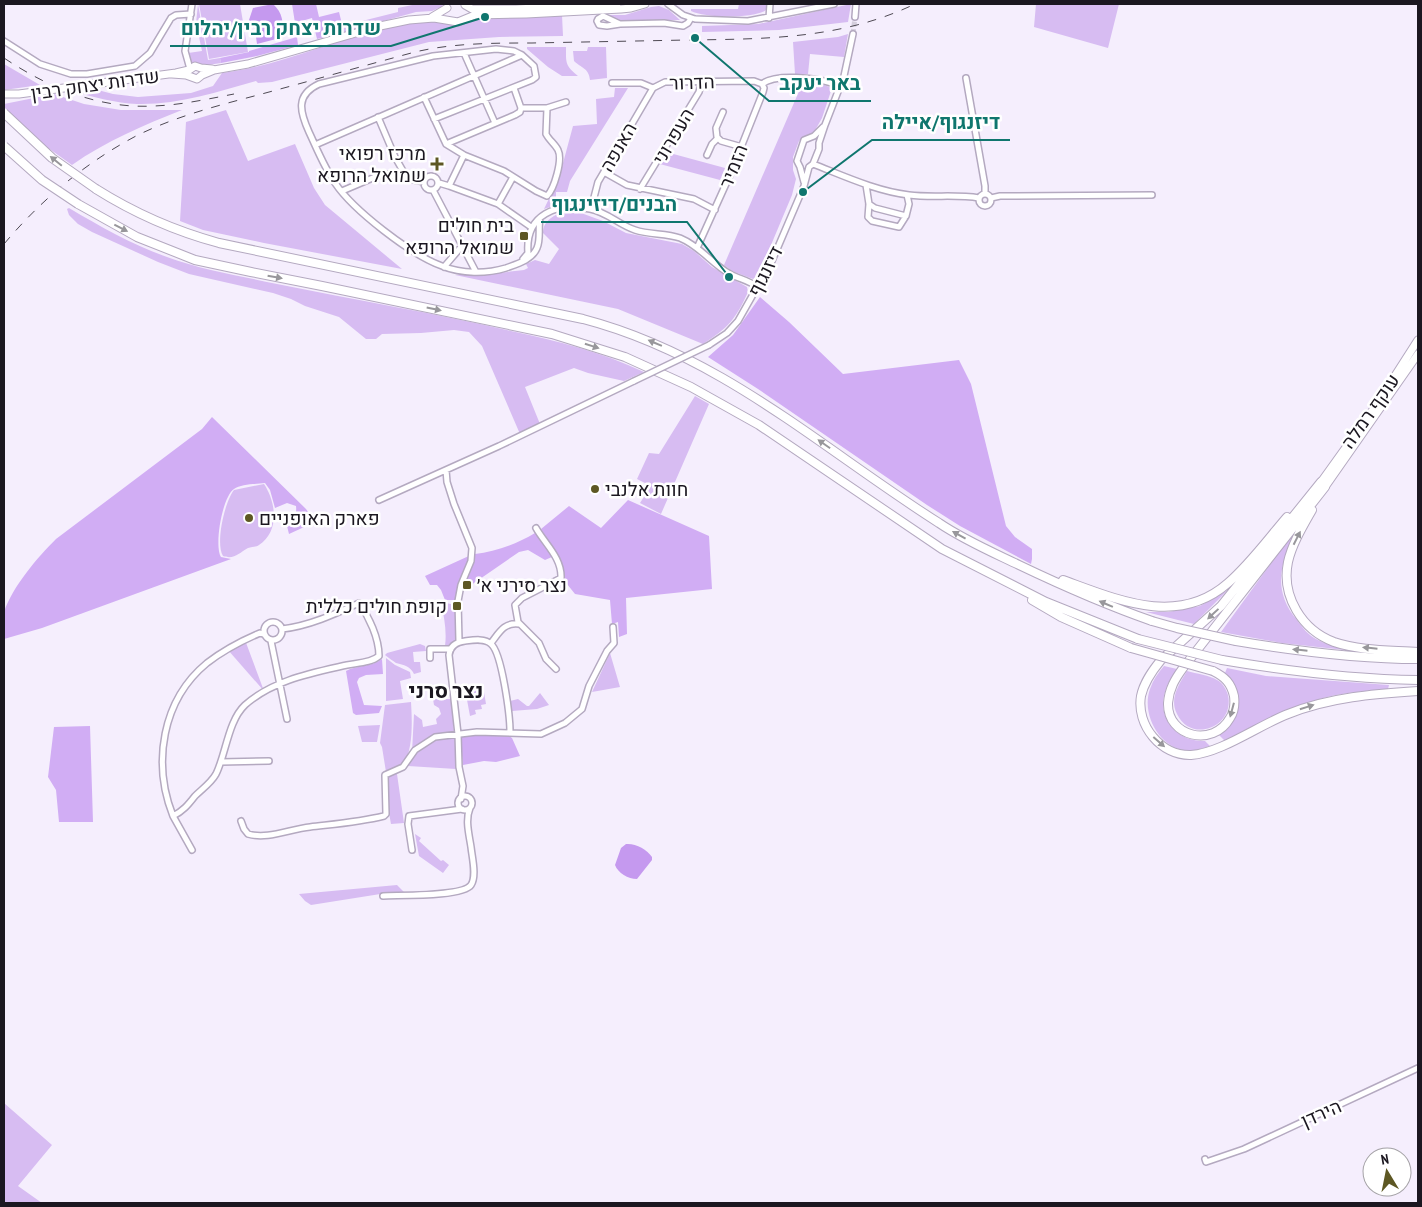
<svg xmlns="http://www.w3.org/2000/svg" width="1422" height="1207" font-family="'PT Sans Narrow',Heebo,sans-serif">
	<rect width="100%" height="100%" fill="#f5eefd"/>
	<path fill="#d7bcf2" d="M198 4 208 60 220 58 221 63 188 68V53L202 51 196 23Z
		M199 4H240L248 52 209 59Z
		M417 4H444L441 7 432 11 416 12 344 32 342 26 398 12V8Z
		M739 4H767L766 10C754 19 704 18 691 11V9H738Z
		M851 4 848 22 779 30 702 32V26L758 24Z
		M1036 4H1119L1108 48 1034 27Z
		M659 6 669 10 680 20H616L607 15H625L651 7Z
		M562 15 563 36 499 37 429 42 272 82 258 83 256 81C217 92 178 105 137 104 116 103 93 97 72 91L94 89 113 94 138 97 191 93 213 86 222 73C273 67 326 44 376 30 436 14 500 17 562 15Z
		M848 34 844 57 810 54 808 74H795L793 42 838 37Z
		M527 47H566C566 63 565 65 578 76H562L548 67 527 49Z
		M588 47H606L607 78 590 80C589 68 581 68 574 61L573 51H587Z
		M4 64 40 85 4 90Z
		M803 82 824 85 832 88 822 118 813 134 807 135 799 141 793 157V170L796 179 792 195 758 276 753 279 732 271 724 265Z
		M615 88H628L570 181 567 192H556V205L544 209 559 178 573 126 597 124 596 99 614 97Z
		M54 94 84 104 121 110H182C144 125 106 141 72 165L44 145 4 107V104Z
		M226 110 248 161 295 144 314 188 325 205 402 269 264 243 203 230 180 221 186 122Z
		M666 152 725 168 720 180 656 163Z
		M69 208C101 227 133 245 167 257 202 270 241 276 277 284 355 300 434 313 511 331 557 341 602 352 644 372L624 381 588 373 574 368 525 387 540 424 520 434 482 346 469 332 454 330 421 333 382 334 376 339H366L339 317 305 306 291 299 273 293 189 274 158 262 92 232 78 224 69 215 67 209Z
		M560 213H581L603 221 626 233 682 244 694 251 712 267 747 287 748 292C736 319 728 328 703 344L618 309 455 275H481L524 270 528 268 526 264 535 260 549 264 559 249 543 233C543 222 551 217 560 213Z
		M695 396 709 404 661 514 640 503 651 486 637 479 649 453 659 454Z
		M264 484C276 502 280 531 259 545 256 547 252 547 248 548 239 553 234 560 223 556 215 543 225 501 234 490Z
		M1299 525C1282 558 1270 588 1297 620 1302 627 1308 635 1316 639 1325 644 1336 647 1345 650L1282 643 1221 632Z
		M1228 590 1194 624 1146 612H1168L1200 606Z
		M441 602 451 604 456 602 458 639 449 647 445 646C447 631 444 617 441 602Z
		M245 640 264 691 228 650Z
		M420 644 425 646 426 651 413 652 414 662H420L421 672 414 674C410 666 404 665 396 663 393 661 389 658 385 655L387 653Z
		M610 653 620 687 592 692Z
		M386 658 395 665 410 672 411 678 400 681 403 699 386 701Z
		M1164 666 1177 669C1173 676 1168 682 1166 689 1155 718 1177 742 1205 741L1210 746C1203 748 1195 751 1187 751 1159 748 1141 714 1150 689 1153 680 1158 673 1164 666Z
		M1227 668 1266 676 1389 685 1388 689C1368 691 1347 692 1327 697 1291 706 1258 724 1225 741L1219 735C1241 718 1247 694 1225 673Z
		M1187 671C1197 674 1209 675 1217 680 1223 683 1226 689 1228 695 1235 727 1191 744 1177 714 1169 699 1179 684 1187 671Z
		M483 686 486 704 481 705 482 709 475 710 476 714 470 716 465 689Z
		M540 693 549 705 537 709 512 711 510 701 518 699 527 706H529Z
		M433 699H451L454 732 427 739 412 752 414 714 422 720 423 727 437 724 436 719 441 714 439 708 434 705Z
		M411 702C412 718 414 755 401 766 397 769 391 771 386 772L382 747 380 743 385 705Z
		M380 725 377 742H362L358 726Z
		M456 736V769L408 766C422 743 430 740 456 736Z
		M397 774 404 823 391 824 389 813 387 776Z
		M415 834 421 838 419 841 441 861 443 860 449 865 443 873 419 856Z
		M397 885 404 892H393L311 905 305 901 299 894Z
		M4 1103 52 1145 18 1186 42 1203H4Z"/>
	<path fill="#d1adf4" d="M292 4H316L319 17 339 12 344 32 317 39 312 18 295 23Z
		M297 37 298 45 257 56 221 63 220 58 249 52V51Z
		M760 297 789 322 843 374 959 360 971 384 1006 526 1015 537 1032 549V559L1031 564 960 526 927 505 758 389 708 357 733 335Z
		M212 417 306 509 315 522 289 534 287 526C294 520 297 515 296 506L287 503 275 508 270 490 265 483C256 484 241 484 234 489 222 497 214 546 221 557L231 559 42 628 4 639C4 631 2 619 4 612 13 586 37 558 56 539L202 429Z
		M628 500 709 536 712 589 626 598 627 634 619 637 618 622 612 624 610 600 575 594 563 579C565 561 550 544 541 529L569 506 601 528Z
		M535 533 540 538 552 557 545 560 528 550 519 552 461 592 457 600H445L441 590 437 585H430L425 576 471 555 470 564 475 554C495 552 517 544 535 533Z
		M382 659 383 674 366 675 359 678 357 682 364 705 382 706 379 713 356 715 353 713 346 671C357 665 372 667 382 659Z
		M90 726 93 822H59L56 790 48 777 54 727Z
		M506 734 512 738 520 756 496 762 484 761 463 765 460 736Z"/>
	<path fill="#c599ef" d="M273 4C283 13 283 22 283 34L280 38 257 44 255 30 249 20 253 8Z
		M626 844C635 843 647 849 652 857V860L637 879C628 879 618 873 615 865L621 848Z"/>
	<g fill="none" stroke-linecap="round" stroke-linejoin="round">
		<path stroke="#d4cedc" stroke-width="5" stroke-dasharray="5 2.5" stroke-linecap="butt" d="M853 34 855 17"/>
		<g stroke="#b4a9c0" stroke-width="8">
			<path id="minor" d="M668 4 683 15 695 19 748 21 834 4
				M603 16 620 24 607 26 599 25 597 21 598 19Z
				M855 17 856 4
				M769 18 770 4
				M620 24 664 23 683 26 688 23 691 18
				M4 41 40 64 71 74H87L135 66 150 53 171 18 176 15 191 14
				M464 53 495 123
				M190 69 185 51 192 4
				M966 78 985 186V193
				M612 83H641L653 88
				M762 84C775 73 816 78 831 83
				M514 88 521 108
				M424 97 446 144 464 155 504 171 536 191 547 196C554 189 563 160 558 150 555 144 549 140 546 134L547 108
				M521 108H547L566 102
				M723 112 716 128 717 137 721 141 742 147
				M378 117 395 157 407 178
				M434 119 532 80 536 77 534 66 522 55 514 51 496 49 433 56 319 84C295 95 300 112 309 132 317 149 324 167 335 183 353 210 411 255 442 266 462 274 486 274 506 268 517 264 532 260 537 248 541 239 538 228 540 218
				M446 144 515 115 520 112 521 108
				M315 145 522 55
				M707 155 712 144 718 138
				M813 164C844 176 876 191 909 195 932 198 956 194 979 198
				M604 172 627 185 694 199 715 210
				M424 183a7 7 0 1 1 14 0a7 7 0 1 1-14 0Z
				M804 182 800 167 797 161 804 140 814 136 823 127
				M439 183 449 186 498 204 531 227
				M866 185 869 204 868 217 872 221 899 227 906 216
				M449 186 464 155
				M640 189 699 92 702 81
				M433 190 476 272
				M342 191 375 177 385 174 424 182
				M979 200a6 6 0 1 1 12 0a6 6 0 1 1-12 0Z
				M991 198 1000 196 1152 195
				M498 204 513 177
				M869 204 875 208 906 216 909 204 907 195
				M591 209 598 182 653 88 665 82 754 81 762 84
				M697 248 730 175 763 92 764 88 762 84
				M523 259 528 253C525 214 557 202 590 209 607 212 619 225 635 230 650 235 665 233 680 238 700 246 712 264 730 274 739 279 749 280 757 287
				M444 267 462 246
				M709 345 727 333 738 321 772 261 804 186 809 167 813 164 819 149V143L825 125 844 76 853 34
				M446 470 447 482 454 504 472 548 471 561 461 585 458 601 459 641
				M379 500 499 446 634 381
				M536 528C545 544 562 558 561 578L522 598 515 605 518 622 539 643 546 659 556 669
				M264 631a9 9 0 1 1 18 0a9 9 0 1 1-18 0Z
				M271 641 287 719
				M491 643C499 633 504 622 519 624
				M430 658V649H451
				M221 762 269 761
				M458 803a7 7 0 1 1 14 0a7 7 0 1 1-14 0Z
				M461 799 463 786 459 767 458 734 449 655C450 646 456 642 465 641 473 640 485 638 491 644 502 653 510 716 510 732
				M173 816C152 763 162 700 207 663 224 650 241 641 260 633L263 634
				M241 821 244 829 248 834C267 840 290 829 310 827 335 824 360 822 384 816L386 814 385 775 403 767 415 750 435 737 477 732 541 734 565 723 582 709 589 686 607 651 614 643 613 627
				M192 850 173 816C183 811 188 805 195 796 202 789 211 783 216 774 226 754 228 721 245 705 273 680 312 673 347 665 357 663 371 663 379 656 379 638 369 617 359 603 335 614 309 626 282 629
				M412 850 408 824 409 816 462 809
				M383 896C398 895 463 897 471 885 477 876 472 857 471 847 469 834 465 820 470 808
				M1205 1159 1206 1162 1244 1149 1418 1068"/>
		</g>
		<g stroke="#b4a9c0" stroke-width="9">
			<path id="major" d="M465 5 472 9H516L617 4
				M432 17 447 8
				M172 74 186 75 197 79 202 75 214 70 248 64 380 26 409 20 434 18 458 22 475 15 526 14 621 9 631 8 645 4
				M4 94H19L176 73 189 70 195 66 201 68 212 69
				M1321 482 1377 404 1418 340
				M1325 487 1418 354"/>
		</g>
		<g stroke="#b4a9c0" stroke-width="10">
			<path id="highway" d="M96 189C134 213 175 231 219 243L583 319C721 355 821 448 939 523 964 540 992 552 1019 565 1063 586 1106 605 1152 621
				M78 204 137 237 195 260 251 272 322 286 552 334 625 357 691 387 759 425 942 549 1046 602 1138 639
				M1321 482 1221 606 1161 660C1152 671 1144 682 1141 696 1136 725 1161 756 1191 755 1221 753 1259 725 1288 714 1330 697 1374 694 1418 691
				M1312 510C1303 526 1292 544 1288 562 1281 596 1302 630 1334 642 1360 651 1391 650 1418 652
				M1063 580C1118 600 1178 627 1228 583 1250 564 1268 539 1287 517
				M1032 600 1061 617 1131 648
				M1236 641C1296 651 1357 659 1418 659
				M1222 660C1287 671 1352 679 1418 680
				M1213 671C1225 677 1231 683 1234 696 1235 704 1234 712 1230 718 1213 748 1167 737 1168 703 1169 689 1175 679 1183 668L1325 487"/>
		</g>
		<use href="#minor" stroke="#fff" stroke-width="5"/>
		<use href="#major" stroke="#fff" stroke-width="7"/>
		<use href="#highway" stroke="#fff" stroke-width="8"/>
		<path stroke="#4e4953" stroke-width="1" stroke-dasharray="9 9" stroke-linecap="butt" d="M4 58C49 88 99 109 154 106 181 105 208 99 234 94
			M4 244C41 200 85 163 136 136 174 117 216 106 258 95 310 81 363 66 415 52 453 43 494 43 532 43 584 42 636 41 688 40 767 39 842 39 915 4"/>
		<g stroke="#b4a9c0" stroke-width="8" stroke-linecap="butt">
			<path id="minor-bridge" d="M634 381 709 345"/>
		</g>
		<g stroke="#b4a9c0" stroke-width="10" stroke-linecap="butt">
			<path id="highway-bridge" d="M4 113 52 158 96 189
				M4 146 42 180 78 204
				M1152 621 1177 628 1236 641
				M1138 639 1222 660
				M1131 648 1213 671"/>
		</g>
		<use href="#minor-bridge" stroke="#fff" stroke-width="5"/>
		<use href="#highway-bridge" stroke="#fff" stroke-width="8"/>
	</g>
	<defs><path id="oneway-solid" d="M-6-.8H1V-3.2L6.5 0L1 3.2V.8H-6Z" transform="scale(1.25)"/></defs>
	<g fill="#98979b">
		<use href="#oneway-solid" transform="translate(56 161) rotate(-141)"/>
		<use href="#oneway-solid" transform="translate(121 228) rotate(27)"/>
		<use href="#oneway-solid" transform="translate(275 277) rotate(10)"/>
		<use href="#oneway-solid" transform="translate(434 309) rotate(12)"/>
		<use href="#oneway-solid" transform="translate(655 343) rotate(-157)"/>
		<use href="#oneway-solid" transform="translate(592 346) rotate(18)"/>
		<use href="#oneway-solid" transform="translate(824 444) rotate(-145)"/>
		<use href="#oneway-solid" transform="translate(959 535) rotate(-151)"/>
		<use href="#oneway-solid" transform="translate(1297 538) rotate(-63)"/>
		<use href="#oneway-solid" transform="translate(1106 604) rotate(-157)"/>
		<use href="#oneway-solid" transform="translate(1213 614) rotate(137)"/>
		<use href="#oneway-solid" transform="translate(1370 648) rotate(-174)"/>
		<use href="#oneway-solid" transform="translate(1300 650) rotate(-174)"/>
		<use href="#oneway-solid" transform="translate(1307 707) rotate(-18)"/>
		<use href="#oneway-solid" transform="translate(1232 710) rotate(105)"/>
		<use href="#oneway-solid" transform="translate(1159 742) rotate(41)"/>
	</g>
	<g fill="#5d5723" stroke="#fff" stroke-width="2">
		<path d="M434.5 156.5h5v5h5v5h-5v5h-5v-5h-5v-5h5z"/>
		<rect x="519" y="231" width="10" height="10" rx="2.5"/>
		<circle cx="595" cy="489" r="5"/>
		<circle cx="249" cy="518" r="5"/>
		<rect x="462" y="580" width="10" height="10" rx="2.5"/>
		<rect x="452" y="601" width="10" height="10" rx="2.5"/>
	</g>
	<g text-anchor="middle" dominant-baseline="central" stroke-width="5" stroke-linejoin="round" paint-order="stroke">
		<g font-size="19" fill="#1b1720" stroke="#fff">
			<text transform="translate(692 82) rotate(-2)">הדרור</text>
			<text transform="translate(95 84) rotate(-8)">שדרות יצחק רבין</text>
			<text transform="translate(673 136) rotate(-59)">העפרוני</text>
			<text transform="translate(618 147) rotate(-60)">האנפה</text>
			<text transform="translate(733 166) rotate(-68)">הזמיר</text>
			<text transform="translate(765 271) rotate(-63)">דיזנגוף</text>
			<text transform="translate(1370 411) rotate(-55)">עוקף רמלה</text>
			<text transform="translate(1321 1113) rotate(-24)">הירדן</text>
		</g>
		<g font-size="19" fill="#1b1720" stroke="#fff" text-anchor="end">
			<text x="426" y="153">מרכז רפואי<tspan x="426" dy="22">שמואל הרופא</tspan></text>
			<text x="514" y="225">בית חולים<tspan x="514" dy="22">שמואל הרופא</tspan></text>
			<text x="605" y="489" text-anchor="start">חוות אלנבי</text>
			<text x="259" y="518" text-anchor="start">פארק האופניים</text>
			<text x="477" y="585" text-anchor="start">נצר סירני א׳</text>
			<text x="447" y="606">קופת חולים כללית</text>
		</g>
		<g font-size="21" font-weight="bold" fill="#1b1720" stroke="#fff">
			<text x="446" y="690">נצר סרני</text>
		</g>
	</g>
	<path fill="none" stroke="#0f766e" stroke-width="2" d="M485 17L391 46H170M695 38L769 101H871M803 192L872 140H1010M729 277L687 222H541"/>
	<g fill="#0f766e" stroke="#fff" stroke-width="2">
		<circle cx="485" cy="17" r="5"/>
		<circle cx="695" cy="38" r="5"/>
		<circle cx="803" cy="192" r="5"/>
		<circle cx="729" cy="277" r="5"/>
	</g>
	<g font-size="20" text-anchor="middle" font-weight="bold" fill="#0f766e" stroke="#fff" stroke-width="5" stroke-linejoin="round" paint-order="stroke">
		<text x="281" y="35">שדרות יצחק רבין/יהלום</text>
		<text x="820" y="90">באר יעקב</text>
		<text x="941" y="129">דיזנגוף/איילה</text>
		<text x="614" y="211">הבנים/דיזינגוף</text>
	</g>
	<rect width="1422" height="1207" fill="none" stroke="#1b1720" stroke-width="10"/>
	<g transform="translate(1387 1172) rotate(350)"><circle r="24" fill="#ffffff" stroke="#a4a2a6"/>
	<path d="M0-4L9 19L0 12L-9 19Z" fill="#5d5723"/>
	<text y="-8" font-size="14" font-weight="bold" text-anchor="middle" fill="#1b1720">N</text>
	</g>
</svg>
